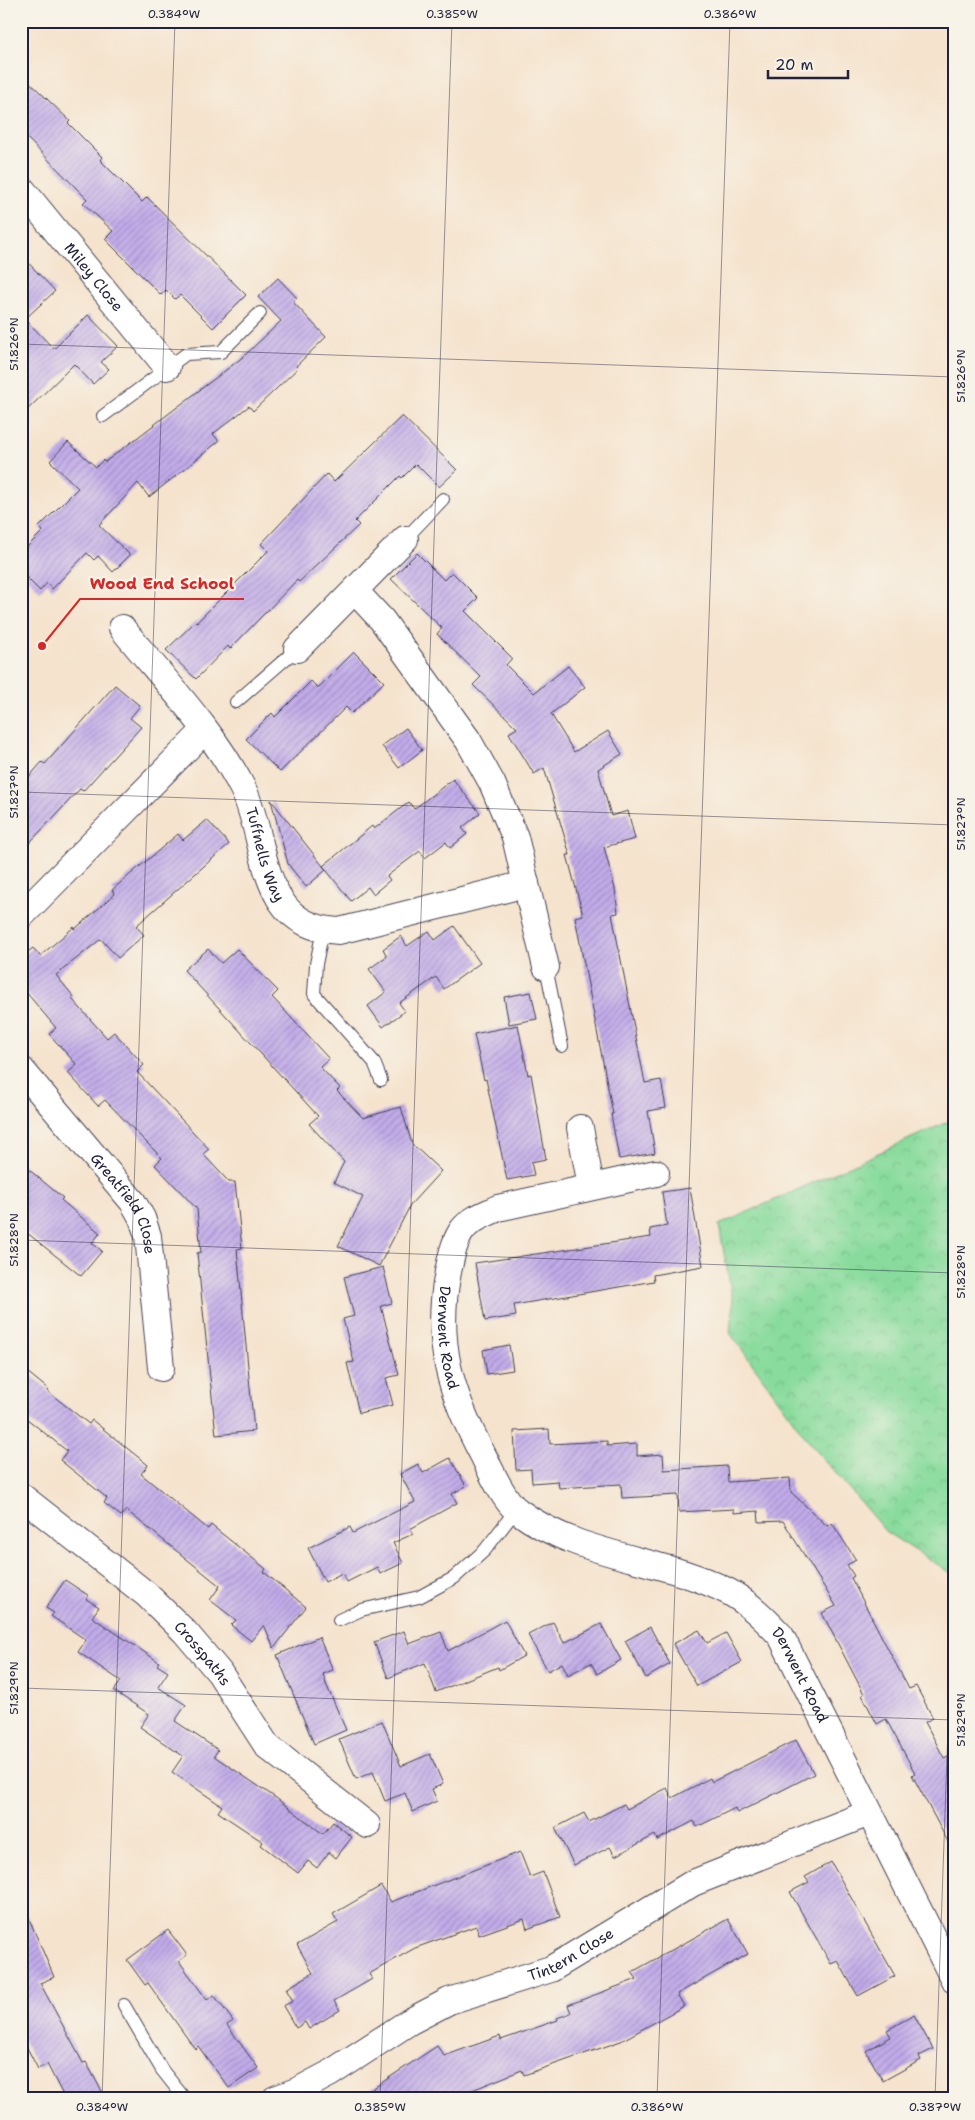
<svg xmlns="http://www.w3.org/2000/svg" width="975" height="2120" font-family="'Shantell Sans',sans-serif">
	<defs>
		<pattern id="park-crowns" width="20" height="18" patternUnits="userSpaceOnUse" patternTransform="scale(1.25)"><rect width="20" height="18" fill="#88db9c"/><path d="M2 6a3 3 0 1 1 6 0M12 15a3 3 0 1 1 6 0" fill="none" stroke="#75bc87"/></pattern>
		<pattern id="building-hatch" width="6" height="6" patternUnits="userSpaceOnUse" patternTransform="scale(1.25)"><rect width="6" height="6" fill="#c2acea"/><path d="M-1 1l2-2M0 6l6-6M5 7l2-2" fill="none" stroke="#9d8cbf"/></pattern>
	</defs>
	<rect width="100%" height="100%" fill="#f7f3e8"/>
	<filter id="ink" filterUnits="userSpaceOnUse"><feTurbulence type="fractalNoise" baseFrequency=".02" numOctaves="2"/><feDisplacementMap in="SourceGraphic" scale="10" xChannelSelector="R" yChannelSelector="G"/><feConvolveMatrix kernelMatrix="1 2 1 2 8 2 1 2 1" color-interpolation-filters="sRGB"/></filter>
	<filter id="wash" filterUnits="userSpaceOnUse"><feTurbulence type="fractalNoise" baseFrequency=".0096" numOctaves="4" result="noise"/><feDisplacementMap in="SourceGraphic" scale="20" xChannelSelector="R" yChannelSelector="G"/><feGaussianBlur stdDeviation="1.12" result="paint"/><feColorMatrix in="noise" values="0 0 0 0 0 0 0 0 0 0 0 0 0 0 0 0 0 1.4 0 .05"/><feComposite in="paint" operator="in"/></filter>
	<g filter="url(#wash)">
		<rect width="100%" height="100%" fill="#f5e3cd"/>
		<path fill="url(#park-crowns)" stroke="#557e6c" d="M954 1119V1575L886 1532 809 1442 730 1333 733 1302 719 1225Z"/>
		<g id="blocks">
			<path fill="url(#building-hatch)" d="M21 74 70 121 68 123 102 157 100 160 142 202 147 197 246 295 213 328 180 295 175 299 166 290 161 295 105 239 113 231 83 203 87 199 21 132Z
				M21 255 55 291 25 319 54 349 88 315 118 346 101 362 109 369 93 384 74 364 21 416Z
				M278 278 297 298 293 302 326 337 296 366 298 368 253 411 249 406 213 434 219 441 182 471 149 497 138 483 99 525 130 555 113 572 98 556 94 560 87 553 52 589 47 583 40 591 21 572V553L43 531 39 527 78 488 50 461 68 442 96 467 103 460 105 462 121 450 243 357 281 321 258 297Z
				M402 416 457 470 439 487 416 464 402 478 400 476 355 521 359 525 299 582 297 580 230 649 228 646 196 679 166 650 196 621 197 622 268 551 261 544 327 474 334 482Z
				M417 553 444 580 452 572 478 598 465 611 512 658 506 665 534 693 568 666 585 687 551 714 574 752 608 731 622 754 598 769 611 816 628 811 635 839 604 847 615 889 618 913 612 914 645 1083 661 1080 666 1108 648 1111 655 1153 619 1159 611 1114H613L575 917 583 915 567 855H570L544 768 534 774 509 733 517 728 473 685 481 677 437 634 442 628 391 579Z
				M354 652 384 682 352 713 346 707 280 772 246 739 272 713 275 717 311 681 318 688Z
				M115 685 140 706 130 718 141 727 83 791 80 789 21 852V786L42 762 45 764Z
				M406 728 422 750 399 768 382 746Z
				M453 779 480 813 462 828 467 834 450 848 446 842 425 858 420 851 387 876 390 880 373 894 368 887 351 901 323 866 372 826 374 829 409 802 414 809Z
				M271 800 326 870 306 887 288 864Z
				M207 820 229 844 136 926 144 935 118 958 101 939 56 975 74 997 72 999 107 1038 114 1032 144 1065 137 1072 209 1149 203 1154 229 1182H235L242 1248 237 1249 254 1431 216 1435 197 1253 201 1252 197 1209 155 1165 162 1158 144 1140 105 1100 98 1106 68 1073 77 1065 49 1034 56 1028 21 986V957L33 948 40 956 74 927 75 929 115 894 112 890 178 834 183 840Z
				M454 926 480 963 444 989 436 977 399 1003 405 1011 383 1027 368 1006 386 992 369 969 387 956 383 949 401 936 407 946 429 931 435 940Z
				M208 949 221 963 237 949 278 991 272 997 329 1059 320 1067 340 1088 337 1091 363 1118 401 1107 412 1144 441 1171 411 1204 379 1266 338 1246 363 1197 334 1182 344 1162 309 1124 318 1116 184 970Z
				M531 992 537 1019 509 1024 504 997Z
				M518 1025 528 1075 531 1074 546 1159 531 1162 534 1175 507 1180 486 1079 484 1080 474 1034Z
				M21 1163 63 1198 61 1200 100 1233 92 1243 102 1251 81 1276 21 1228Z
				M690 1188 703 1266 653 1275 654 1281 514 1305 516 1316 485 1321 475 1263 651 1237 650 1229 667 1226 662 1192Z
				M383 1267 392 1303 381 1306 399 1375 386 1378 393 1405 359 1413 347 1363 354 1362 343 1319 354 1316 344 1277Z
				M509 1345 513 1370 487 1374 483 1350Z
				M21 1367 48 1389 47 1391 89 1424 92 1420 148 1465 141 1474 208 1529 211 1525 266 1569 264 1572 306 1607 274 1648 264 1625 251 1641 231 1625 236 1620 210 1600 220 1586 126 1510 121 1516 104 1503 107 1498 60 1460 67 1451 21 1414Z
				M549 1429 550 1444 607 1441V1446L637 1444V1456L663 1454 664 1470 727 1466 728 1482 790 1478 791 1492 827 1526 832 1523 856 1560 847 1565 854 1576 851 1578 909 1689 916 1686 933 1718 925 1722 944 1758 948 1756 954 1767V1853L912 1775 915 1773 886 1719 877 1724 862 1695 864 1694 822 1613 836 1606 783 1521 759 1522 758 1511 734 1513V1509L679 1512 678 1495 622 1498 621 1484 559 1488 558 1481 532 1483 531 1469 516 1470 514 1431Z
				M450 1458 466 1486 452 1494 457 1503 410 1529 413 1534 393 1543 403 1563 380 1574 377 1567 347 1582 342 1573 325 1582 308 1548 350 1527 353 1533 415 1502 400 1474 418 1464 423 1473Z
				M65 1580 89 1596 86 1599 99 1607 92 1617 159 1662 157 1665 168 1672 158 1687 186 1705 175 1721 218 1750 214 1756 276 1798 323 1834 333 1822 352 1837 336 1858 329 1852 317 1868 308 1861 298 1873 261 1845 263 1842 218 1812 222 1806 172 1772 183 1756 140 1727 149 1714 114 1691 121 1681 78 1652 86 1640 51 1616 54 1613 46 1608Z
				M505 1620 524 1656 499 1670 498 1667 436 1692 425 1663 388 1678 374 1642 404 1631 409 1644 441 1632 448 1651Z
				M553 1622 564 1643 601 1624 621 1660 597 1674 591 1663 568 1675 562 1663 548 1671 528 1635Z
				M650 1627 670 1664 646 1678 625 1641Z
				M699 1630 707 1643 726 1633 742 1662 697 1686 673 1644Z
				M319 1637 333 1670 323 1674 326 1684 346 1730 314 1744 277 1655Z
				M382 1721 401 1766 430 1754 443 1784 432 1789 437 1801 413 1812 405 1793 385 1801 373 1772 356 1779 339 1739Z
				M796 1740 814 1774 737 1813 735 1808 697 1827 694 1821 657 1840 655 1835 615 1856 610 1847 574 1865 555 1828 584 1813 589 1822 624 1804 627 1809 667 1788 672 1798 710 1778 712 1782Z
				M520 1852 530 1877 543 1872 560 1917 527 1929 524 1919 479 1935 476 1926 415 1948 369 1974 372 1979 334 2001 340 2010 309 2029 305 2022 296 2028 283 2006 293 2001 286 1989 313 1973 297 1945 338 1922 333 1914 381 1886 391 1902Z
				M831 1862 895 1976 858 1996 838 1961 831 1964 790 1892 809 1882 805 1877Z
				M21 1900 54 1977 40 1983 83 2063 86 2062 106 2099H65L47 2064 38 2069 21 2036Z
				M728 1919 748 1954 677 1994 684 2006 621 2041 524 2075 522 2070 450 2099H357L437 2046 444 2056 500 2036 501 2040 558 2020 557 2018 571 2013 568 2005 637 1979 632 1972Z
				M168 1930 187 1955 179 1961 207 2000 214 1995 233 2021 227 2025 258 2068 229 2088 198 2046 195 2049 148 1983 145 1985 127 1960Z
				M914 2015 933 2049 919 2056 921 2060 883 2081 866 2051 891 2037 887 2030Z"/>
		</g>
	</g>
	<g filter="url(#ink)">
		<use href="#blocks" fill-opacity="0" stroke="#423f51" stroke-width="1"/>
		<g fill="none" stroke-linecap="round" stroke-linejoin="round">
			<g stroke="#423f51" stroke-width="14">
				<path id="service" d="M103 416 186 354 221 352 260 313
					M405 539 443 499
					M236 702 297 649
					M323 930 316 964 314 994 374 1062 381 1080
					M546 967 562 1046
					M339 1620 361 1610 419 1597 454 1578 485 1550 516 1510
					M124 2005 162 2070 185 2099"/>
			</g>
			<g stroke="#423f51" stroke-width="28">
				<g id="minor">
					<path id="s1" d="M21 188 167 367"/>
					<path id="s2" d="M122 628C164 680 213 730 243 789 260 824 260 868 281 901 294 921 316 930 339 931L526 884 515 837 492 783 468 740 382 620 355 591"/>
					<path d="M297 649 405 539"/>
					<path d="M526 884 546 967"/>
					<path d="M21 916 205 730"/>
					<path id="s3" d="M21 1069 133 1202 142 1218 148 1236 161 1368"/>
					<path d="M580 1128 591 1186"/>
					<path id="s4" d="M656 1173 498 1208C486 1214 472 1218 463 1229 454 1241 451 1258 448 1272 434 1343 451 1395 484 1457 491 1472 505 1502 518 1511 580 1558 662 1557 729 1592 749 1603 765 1619 781 1636L954 1980"/>
					<path id="s5" d="M21 1496 146 1594 185 1632 219 1672 267 1746 367 1825"/>
					<path id="s6" d="M275 2099 299 2090 329 2074 409 2022 449 2001 551 1969 693 1883 869 1813"/>
				</g>
			</g>
			<use href="#service" stroke="#fff" stroke-width="12"/>
			<use href="#minor" stroke="#fff" stroke-width="26"/>
		</g>
	</g>
	<path fill="none" stroke="#22223b" stroke-width="1" stroke-opacity="0.45" d="M21 344 954 377M21 792 954 825M21 1240 954 1273M21 1688 954 1720M102 2099 175 21M380 2099 452 21M657 2099 730 21M935 2099 954 1556"/>
	<g text-anchor="middle" dominant-baseline="central" stroke-width="4.5" stroke-linejoin="round" paint-order="stroke">
		<g font-size="15" fill="#22223b" stroke="#f7f3e8">
			<text stroke="none"><textPath href="#s1" startOffset="115">Miley Close</textPath></text>
			<text stroke="none"><textPath href="#s2" startOffset="271">Tuffnells Way</textPath></text>
			<text stroke="none"><textPath href="#s3" startOffset="171">Greatfield Close</textPath></text>
			<text stroke="none"><textPath href="#s4" startOffset="315">Derwent Road</textPath></text>
			<text stroke="none"><textPath href="#s5" startOffset="241">Crosspaths</textPath></text>
			<text stroke="none"><textPath href="#s4" startOffset="845">Derwent Road</textPath></text>
			<text stroke="none"><textPath href="#s6" startOffset="331">Tintern Close</textPath></text>
		</g>
	</g>
	<path fill="none" stroke="#d62828" stroke-width="2" d="M42 646L80 599H244"/>
	<circle fill="#d62828" stroke="#f7f3e8" stroke-width="2" cx="42" cy="646" r="5"/>
	<g font-size="16" text-anchor="middle" font-weight="bold" fill="#d62828" stroke="#f7f3e8" stroke-width="4.5" stroke-linejoin="round" paint-order="stroke">
		<text x="162" y="589">Wood End School</text>
	</g>
	<rect width="975" height="2120" fill="none" stroke="#f7f3e8" stroke-width="55"/>
	<path d="M768 70v8h80v-8" fill="none" stroke="#22223b" stroke-width="2.5"/>
	<text x="775" y="70" font-size="15" fill="#22223b" stroke="#f7f3e8" stroke-width="4" paint-order="stroke">20 m</text>
	<rect x="28" y="28" width="920" height="2064" fill="none" stroke="#22223b" stroke-width="2"/>
	<g font-size="12" text-anchor="middle" fill="#22223b">
		<text x="174" y="18">0.384°W</text>
		<text x="452" y="18">0.385°W</text>
		<text x="730" y="18">0.386°W</text>
		<text transform="translate(14 344) rotate(-90)" y="4">51.826°N</text>
		<text transform="translate(961 376) rotate(-90)" y="4">51.826°N</text>
		<text transform="translate(14 792) rotate(-90)" y="4">51.827°N</text>
		<text transform="translate(961 824) rotate(-90)" y="4">51.827°N</text>
		<text transform="translate(14 1240) rotate(-90)" y="4">51.828°N</text>
		<text transform="translate(961 1272) rotate(-90)" y="4">51.828°N</text>
		<text transform="translate(14 1688) rotate(-90)" y="4">51.829°N</text>
		<text transform="translate(961 1720) rotate(-90)" y="4">51.829°N</text>
		<text x="102" y="2111">0.384°W</text>
		<text x="380" y="2111">0.385°W</text>
		<text x="657" y="2111">0.386°W</text>
		<text x="935" y="2111">0.387°W</text>
	</g>
</svg>
